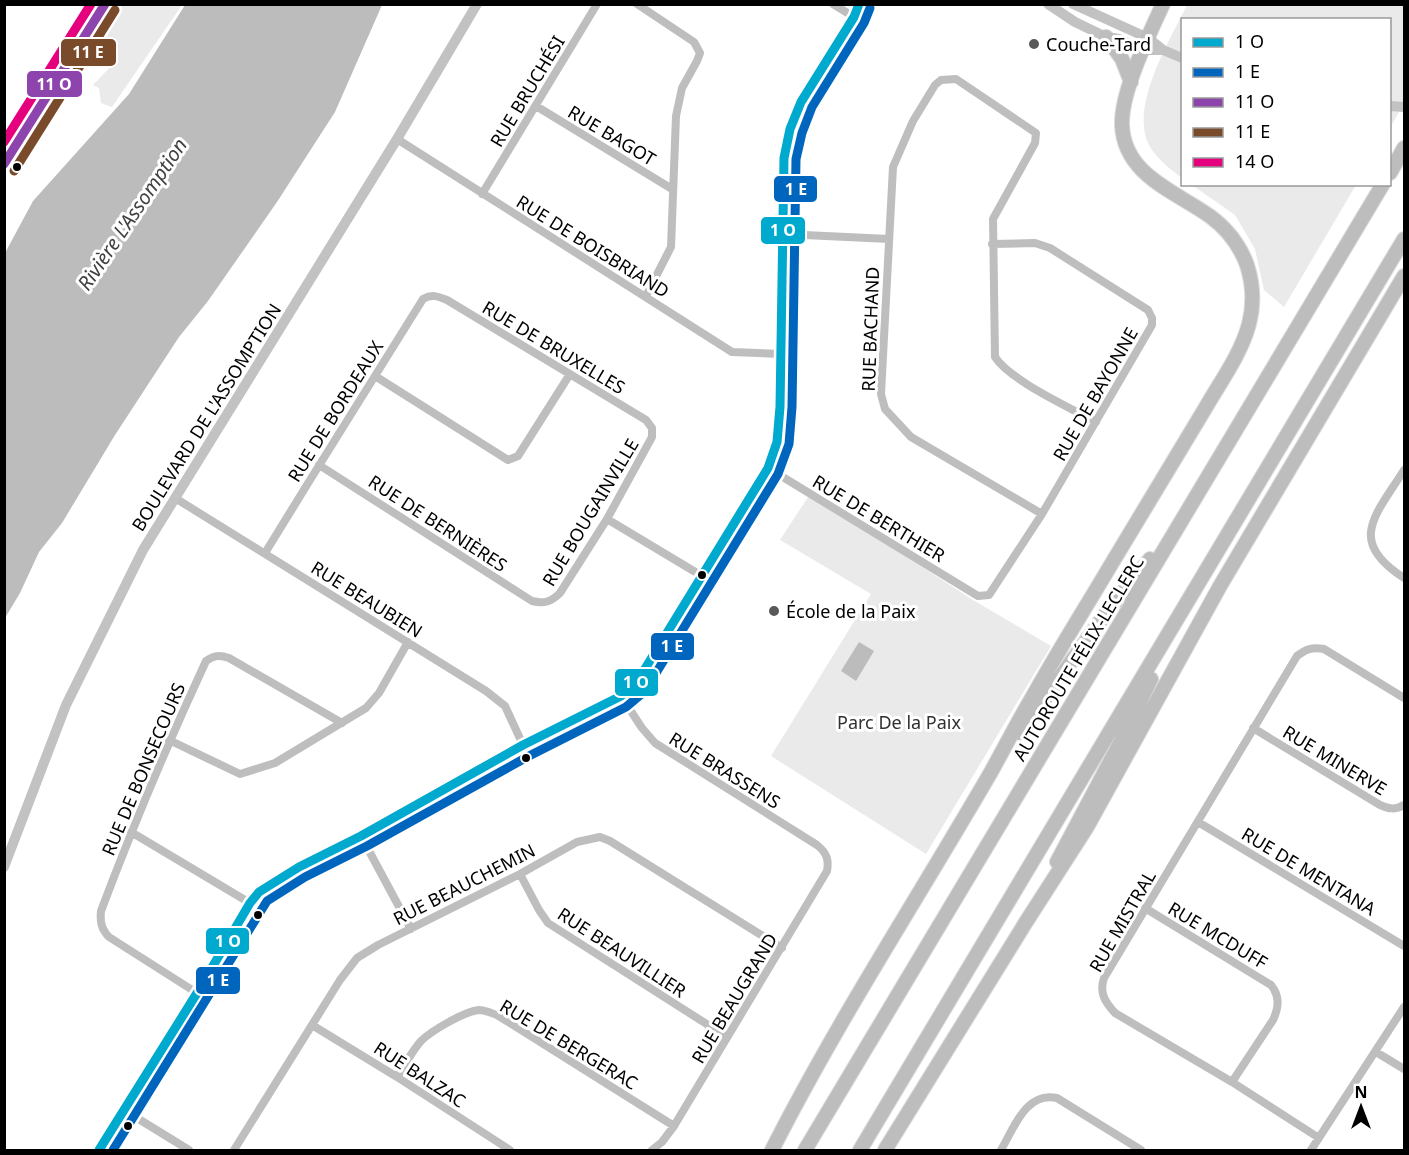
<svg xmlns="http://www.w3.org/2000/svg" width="1409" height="1155" font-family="'Noto Sans',sans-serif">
	<rect width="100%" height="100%" fill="#fff"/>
	<path fill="#eaeaea" d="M114 5H182L112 107 101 103 99 88 93 85 114 63 104 54 88 49Z
		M1187 5H1404V103L1390 128V20H1182V178C1171 170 1156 158 1149 145 1129 107 1170 40 1187 5Z
		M1192 185H1356L1284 307 1264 290 1255 249 1235 215Z
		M810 494 973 600 1051 646 926 854 771 756 871 594 780 540Z"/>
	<path fill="#bcbcbc" d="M185 5H382L335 112 277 202 208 301 179 337 115 435 62 523 39 552 20 593 5 618V253L33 201 129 94Z
		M859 642 874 651 856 681 841 671Z"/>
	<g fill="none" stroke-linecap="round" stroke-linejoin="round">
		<g stroke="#dbdbdb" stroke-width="16">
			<path id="highway" d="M1106 37 1122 59 1131 82
				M1390 173 1404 148
				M1020 733 1106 613 1150 559
				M1057 862 1121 741 1151 679
				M772 1150C838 1020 918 898 991 772 1005 747 1018 721 1033 696 1058 651 1086 607 1112 563 1143 511 1175 459 1206 407 1221 381 1241 354 1249 324 1254 305 1253 284 1247 265 1240 246 1227 229 1211 217 1177 192 1124 176 1122 125 1121 91 1149 35 1163 4
				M805 1150 1383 184
				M860 1150 1404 239
				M885 1150 1026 922 1087 827 1220 586 1404 276"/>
		</g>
		<path stroke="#bebebe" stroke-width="8" d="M637 4 694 42 700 53 697 61 682 88 676 116 671 247 646 296
			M833 4 854 17
			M536 106 672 189
			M397 139 732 352 782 354
			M482 194 597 4
			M783 234 889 239
			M375 376 508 460 518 456 570 374
			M768 468 978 596 989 595 1042 514 1152 325V318L1148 310 1050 248 1035 243 992 244
			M1404 470C1376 515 1346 541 1404 578
			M175 498 486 691 505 706 523 745
			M1042 514 911 437 885 409 881 394 893 167 913 121 935 85 941 80 956 79 1036 133 1035 143 993 219 995 357C1011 381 1069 407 1096 422
			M607 519 702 576
			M265 553C317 468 370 384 423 299 432 294 437 296 447 300L646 420 652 428V437L607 519 560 593C551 602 544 604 532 601L319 465
			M621 696 642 728 655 743 817 845C827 853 829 860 827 871L674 1126 662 1142 652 1150
			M1253 728 1380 805C1389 809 1395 810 1404 805
			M169 740 240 774 275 763 366 708 379 693 408 642
			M1198 822 1404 946
			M131 832 250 903
			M361 836 411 929
			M520 874 539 910 548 923 727 1037
			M1145 908 1271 985C1280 996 1279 1007 1273 1020L1232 1082
			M197 993 109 937C101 929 100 921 101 911 133 826 168 743 206 661 214 655 220 655 229 658L342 723
			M312 1025 397 1077 510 1150
			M1376 1052 1404 1069
			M397 1077C405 1065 412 1051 421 1041 431 1031 465 1011 479 1010 485 1010 491 1013 497 1015L674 1126
			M124 1110 189 1150
			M1319 1138 1232 1082 1115 1013C1105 1002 1099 993 1104 978L1297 656C1306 649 1312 647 1324 649L1404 698
			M234 1150 340 980 357 958 378 945 520 874 577 842 600 837 610 841 782 948
			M1001 1150C1014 1128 1026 1091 1057 1098L1141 1150
			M1311 1150 1404 1007"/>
		<path stroke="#c2c2c2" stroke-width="10" d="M1048 4 1075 22 1106 37 1119 39 1144 50H1163
			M1073 4 1148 38 1163 50 1182 58
			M1390 106 1404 107
			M4 165 105 4
			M4 867 66 705 143 550 397 139 477 4
			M99 1150 197 993 250 903 259 892 299 867 361 836 523 745 621 696 635 685 768 468 777 442 780 407 784 158 790 129 801 102 854 17 859 4"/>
		<use href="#highway" stroke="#bdbdbd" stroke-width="14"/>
		<g stroke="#fff" stroke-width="14">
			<path id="bus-1" d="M99 1150 197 993 250 903 259 892 299 867 361 836 523 745 621 696 635 685 768 468 777 442 780 407 784 158 790 129 801 102 854 17 859 4"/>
		</g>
		<g stroke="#fff" stroke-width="14">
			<path id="bus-2" d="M113 1150 267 901 305 877 367 846 529 756 626 707 645 691 778 474 789 444 792 407 796 159 802 133 812 107 864 23 870 8"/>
		</g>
		<g stroke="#fff" stroke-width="14">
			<path id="bus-3" d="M4 164 105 4"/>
		</g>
		<g stroke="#fff" stroke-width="14">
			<path id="bus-4" d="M14 171 115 10"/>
		</g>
		<g stroke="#fff" stroke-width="14">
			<path id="bus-5" d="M4 142 91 4"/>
		</g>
		<use href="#bus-1" stroke="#00a9ce" stroke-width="9"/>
		<use href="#bus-2" stroke="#0065bd" stroke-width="9"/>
		<use href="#bus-3" stroke="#8e44ad" stroke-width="9"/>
		<use href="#bus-4" stroke="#7a4b2a" stroke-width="9"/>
		<use href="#bus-5" stroke="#e5007d" stroke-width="9"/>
	</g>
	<g fill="#595959" stroke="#fff" stroke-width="2">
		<circle cx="1034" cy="44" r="6"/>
		<circle cx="774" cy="611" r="6"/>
	</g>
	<g fill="#000" stroke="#fff" stroke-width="2">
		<circle cx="17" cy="167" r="5"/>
		<circle cx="702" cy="575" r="5"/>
		<circle cx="526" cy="758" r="5"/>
		<circle cx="258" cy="915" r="5"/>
		<circle cx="128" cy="1126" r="5"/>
	</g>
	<g text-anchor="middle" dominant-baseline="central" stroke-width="6" stroke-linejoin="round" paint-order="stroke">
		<g font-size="18" fill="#000" stroke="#fff" text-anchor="start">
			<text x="1046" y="44">Couche-Tard</text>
			<text x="786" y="611">École de la Paix</text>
		</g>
		<g font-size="18" fill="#000" stroke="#fff">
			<text transform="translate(527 91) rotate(-59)">RUE BRUCHÉSI</text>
			<text transform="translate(612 135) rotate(31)">RUE BAGOT</text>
			<text transform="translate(593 246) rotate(32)">RUE DE BOISBRIAND</text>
			<text transform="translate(870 329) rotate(-88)">RUE BACHAND</text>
			<text transform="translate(554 347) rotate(31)">RUE DE BRUXELLES</text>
			<text transform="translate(1095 394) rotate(-60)">RUE DE BAYONNE</text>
			<text transform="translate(335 411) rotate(-58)">RUE DE BORDEAUX</text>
			<text transform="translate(206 417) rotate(-58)">BOULEVARD DE L'ASSOMPTION</text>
			<text transform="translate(590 512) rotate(-59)">RUE BOUGAINVILLE</text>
			<text transform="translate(879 518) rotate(31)">RUE DE BERTHIER</text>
			<text transform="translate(438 523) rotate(33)">RUE DE BERNIÈRES</text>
			<text transform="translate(367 599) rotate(32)">RUE BEAUBIEN</text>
			<text transform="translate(1078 658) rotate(-59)">AUTOROUTE FÉLIX-LECLERC</text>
			<text transform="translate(1335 760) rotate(31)">RUE MINERVE</text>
			<text transform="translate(143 769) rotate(-67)">RUE DE BONSECOURS</text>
			<text transform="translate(725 770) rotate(32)">RUE BRASSENS</text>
			<text transform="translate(1309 871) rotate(31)">RUE DE MENTANA</text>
			<text transform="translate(464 884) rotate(-27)">RUE BEAUCHEMIN</text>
			<text transform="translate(1122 921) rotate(-60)">RUE MISTRAL</text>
			<text transform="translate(1218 935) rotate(31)">RUE MCDUFF</text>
			<text transform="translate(622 952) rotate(33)">RUE BEAUVILLIER</text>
			<text transform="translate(734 998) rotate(-59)">RUE BEAUGRAND</text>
			<text transform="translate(569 1044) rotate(31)">RUE DE BERGERAC</text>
			<text transform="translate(420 1074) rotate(33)">RUE BALZAC</text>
		</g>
		<g font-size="18" fill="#303030" stroke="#fff">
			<text x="899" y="722">Parc De la Paix</text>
		</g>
		<g font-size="20" font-style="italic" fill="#414141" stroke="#fff">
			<text transform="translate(132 214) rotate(-56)">Rivière L'Assomption</text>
		</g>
	</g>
	<g stroke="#fff" stroke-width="2">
		<rect x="60" y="38" width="57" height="29" rx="6" fill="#7a4b2a"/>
		<rect x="26" y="70" width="57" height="28" rx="6" fill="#8e44ad"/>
		<rect x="773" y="175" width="45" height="28" rx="6" fill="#0065bd"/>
		<rect x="760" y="216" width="46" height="29" rx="6" fill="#00a9ce"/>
		<rect x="650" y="632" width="45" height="29" rx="6" fill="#0065bd"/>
		<rect x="614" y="668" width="45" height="29" rx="6" fill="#00a9ce"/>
		<rect x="205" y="927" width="45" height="28" rx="6" fill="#00a9ce"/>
		<rect x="195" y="966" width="46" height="29" rx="6" fill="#0065bd"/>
	</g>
	<g font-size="16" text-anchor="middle" font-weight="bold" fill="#fff">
		<text x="88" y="58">11 E</text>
		<text x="54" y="90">11 O</text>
		<text x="796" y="195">1 E</text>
		<text x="783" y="236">1 O</text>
		<text x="672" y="652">1 E</text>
		<text x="636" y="688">1 O</text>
		<text x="228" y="947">1 O</text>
		<text x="218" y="986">1 E</text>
	</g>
	<rect width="1409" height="1155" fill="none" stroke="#000000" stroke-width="12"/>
	<rect x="1181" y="18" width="210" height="168" fill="#ffffff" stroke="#999999" stroke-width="1.5"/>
	<rect x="1193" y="38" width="30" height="9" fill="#00a9ce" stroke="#999999" stroke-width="1.5"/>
	<text x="1235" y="48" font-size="18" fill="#000000">1 O</text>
	<rect x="1193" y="68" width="30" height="9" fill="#0065bd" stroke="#999999" stroke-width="1.5"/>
	<text x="1235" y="78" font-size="18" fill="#000000">1 E</text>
	<rect x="1193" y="98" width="30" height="9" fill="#8e44ad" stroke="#999999" stroke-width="1.5"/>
	<text x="1235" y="108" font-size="18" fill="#000000">11 O</text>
	<rect x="1193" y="128" width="30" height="9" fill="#7a4b2a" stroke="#999999" stroke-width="1.5"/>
	<text x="1235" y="138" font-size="18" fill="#000000">11 E</text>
	<rect x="1193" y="158" width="30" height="9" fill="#e5007d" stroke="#999999" stroke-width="1.5"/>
	<text x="1235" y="168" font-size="18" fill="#000000">14 O</text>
	<g transform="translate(1361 1107)" stroke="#ffffff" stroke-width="4.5" paint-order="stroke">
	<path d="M0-4.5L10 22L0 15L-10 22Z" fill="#000000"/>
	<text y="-9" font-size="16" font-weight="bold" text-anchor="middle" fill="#000000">N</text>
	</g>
</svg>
